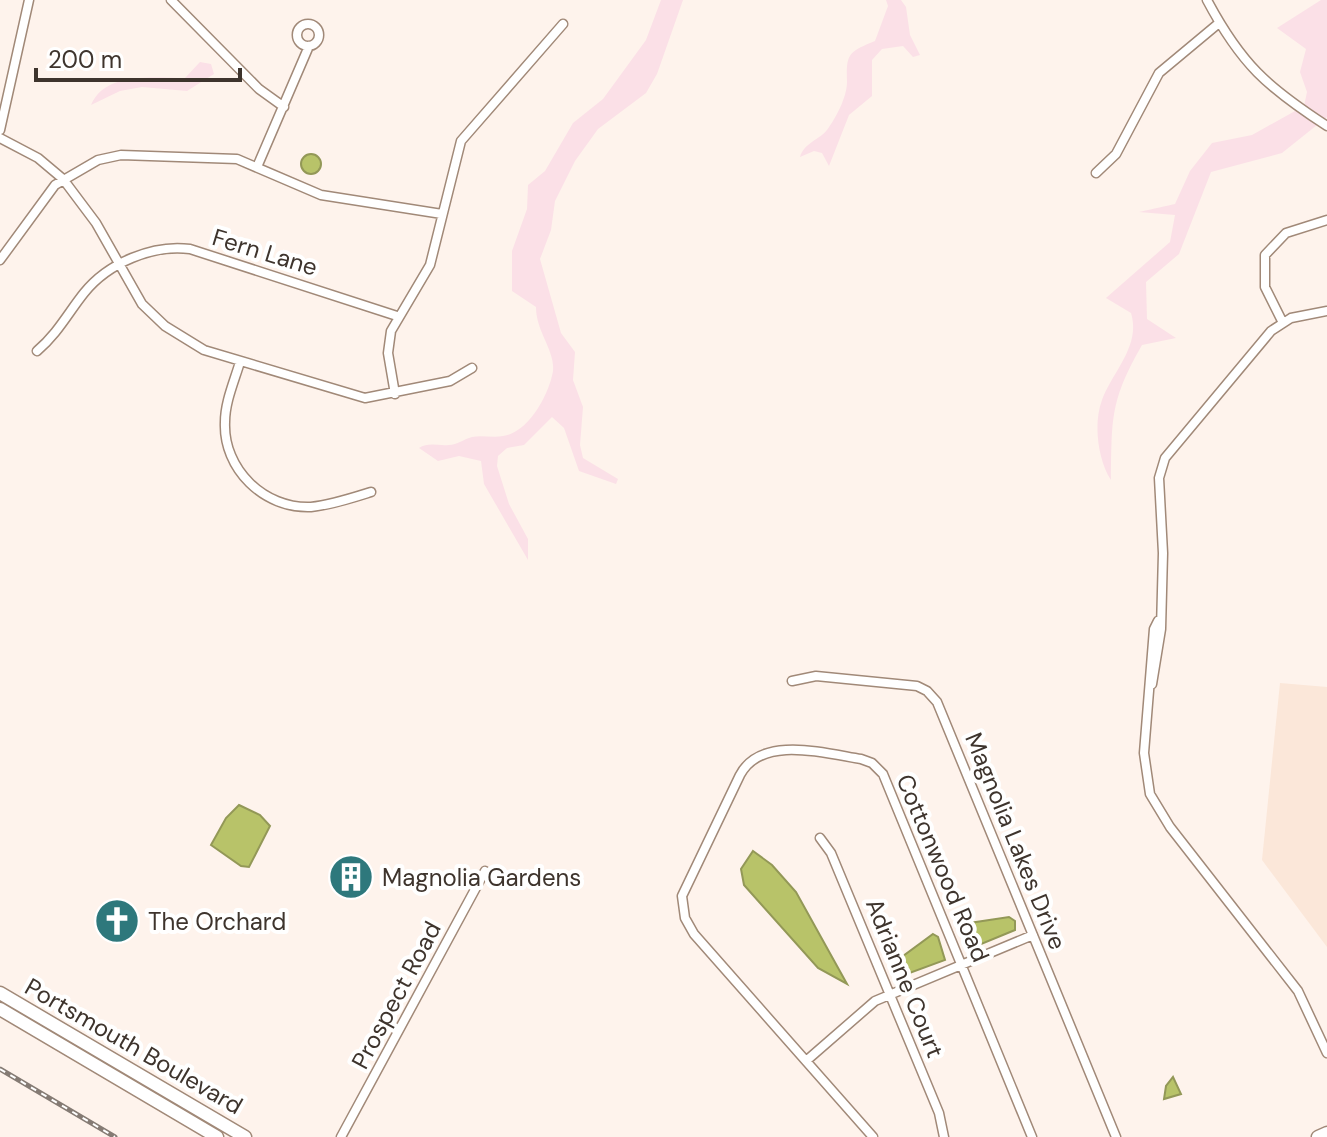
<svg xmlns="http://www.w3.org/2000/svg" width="1327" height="1137" font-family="'DM Sans',sans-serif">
	<rect width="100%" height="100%" fill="#fef3ec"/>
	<path fill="#fbe7d9" d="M1280 683 1327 687V947L1262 860Z"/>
	<path fill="#fbe0e7" d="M661 0H683L657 74 646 93 598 129 575 161 555 201 551 230 540 259 561 333 575 352 573 380 583 407 580 445 583 458 618 479 616 484 579 471 564 428 552 417 524 445 507 448 498 456 497 466 509 504 528 539V560L484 484 481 461 459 456 438 461 419 448C428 442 438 446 449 445 457 445 464 439 472 437 482 435 493 438 503 436 528 433 549 395 553 371 555 350 536 332 536 307L512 291V251L527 209 528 185 545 171 573 123 603 99 646 40Z
		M886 0H901L906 7 910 35 920 55 913 57 903 46 882 49 872 60V96L849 115 829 166 822 153 814 151 800 157C804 143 819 140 827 130 836 118 847 97 847 82 846 54 848 52 875 41L888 6Z
		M1321 0H1327V117L1282 153 1211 172 1179 254 1146 282 1147 319 1176 338 1142 345C1110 401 1112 418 1111 480 1098 460 1093 424 1102 400 1113 371 1141 346 1131 313L1106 298 1170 242 1175 215 1139 212 1175 204 1190 171 1212 143 1252 135 1304 106 1307 92 1300 72 1306 49 1277 28Z
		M200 62 211 64 214 74 187 91 142 87 120 91 91 105C105 71 155 78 185 78Z"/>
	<path fill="#b8c369" stroke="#939857" stroke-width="2" d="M301 164a10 10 0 1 1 20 0a10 10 0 1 1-20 0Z
		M239 805 260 815 270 826 249 867 241 866 211 845 226 818Z
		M753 851 772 865 796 892 847 984 818 968 744 885 741 869Z
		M1009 917 1015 921V930L974 947 968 945 961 931 963 924Z
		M933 934 938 937 945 960 896 978 892 968 895 962Z
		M1173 1077 1181 1094 1164 1099 1166 1086Z"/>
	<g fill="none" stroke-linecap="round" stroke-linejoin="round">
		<g stroke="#a18978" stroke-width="11">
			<path id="street" d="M171 0 259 89 284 107
				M1207 0C1241 64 1267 87 1327 126
				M297 35a11 11 0 1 1 22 0a11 11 0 1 1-22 0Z
				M0 130 29 0
				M0 138 38 158 63 179 96 223 142 304 165 326 204 350 365 398 450 381 472 368
				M257 167 309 46
				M1096 173 1116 154 1159 73 1219 23
				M0 260 55 185 98 160 121 155 237 159 321 195 442 214
				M1283 323 1265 287V255L1286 233 1327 220
				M37 351C58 333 68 313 84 293 108 263 153 244 190 249L397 316
				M240 362C234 382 225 402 225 422 223 469 264 509 311 507 331 505 352 498 371 492
				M395 394 388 353 391 331 430 265 461 141 563 24
				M1158 621 1154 629 1144 753 1150 794 1170 827 1298 991 1327 1053
				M792 681 816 676 917 686 927 691 937 702 1116 1137
				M1152 684 1161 629 1163 553 1159 478 1165 458 1271 331 1291 318 1327 311
				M820 838 831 853 939 1113 944 1137
				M806 1061 875 1001 1033 935
				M341 1137 485 871
				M873 1137 694 934 685 918 682 896 740 775C761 735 824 753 861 759L872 763 883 774 1032 1137"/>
		</g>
		<g stroke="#a18978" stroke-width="15">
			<path id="secondary" d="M1318 1137 1327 1133"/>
		</g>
		<g stroke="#a18978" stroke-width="15">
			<path id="primary" d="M0 993 245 1137
				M0 1009 217 1137"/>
		</g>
		<use href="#street" stroke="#fff" stroke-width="8"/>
		<use href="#secondary" stroke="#fff" stroke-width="12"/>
		<use href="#primary" stroke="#fff" stroke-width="12"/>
		<g stroke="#857b74" stroke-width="5">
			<path id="rail" d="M0 1069 115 1137"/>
		</g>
		<use href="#rail" stroke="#fff" stroke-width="2" stroke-dasharray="6" stroke-linecap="butt"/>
	</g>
	<defs>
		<g id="building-disc" transform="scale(2.3)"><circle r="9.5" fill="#2e787c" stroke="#fff"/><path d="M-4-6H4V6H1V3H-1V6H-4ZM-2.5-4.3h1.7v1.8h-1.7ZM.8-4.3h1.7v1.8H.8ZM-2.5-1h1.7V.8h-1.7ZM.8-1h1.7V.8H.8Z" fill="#fff"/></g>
		<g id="church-disc" transform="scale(2.3)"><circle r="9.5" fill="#2e787c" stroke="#fff"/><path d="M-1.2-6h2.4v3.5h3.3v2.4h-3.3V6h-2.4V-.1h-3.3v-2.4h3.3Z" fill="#fff"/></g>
	</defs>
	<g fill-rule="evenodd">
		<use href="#building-disc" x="351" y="877"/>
		<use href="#church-disc" x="117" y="921"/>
	</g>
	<g text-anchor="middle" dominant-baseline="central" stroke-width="8" stroke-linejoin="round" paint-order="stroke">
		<g font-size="24" fill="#3e342d" stroke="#fff">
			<text transform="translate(265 252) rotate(17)">Fern Lane</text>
			<text transform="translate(1016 841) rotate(68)">Magnolia Lakes Drive</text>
			<text transform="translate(943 868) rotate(67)">Cottonwood Road</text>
			<text transform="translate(905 978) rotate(68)">Adrianne Court</text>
			<text transform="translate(396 995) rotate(-62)">Prospect Road</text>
			<text transform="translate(134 1046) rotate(30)">Portsmouth Boulevard</text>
		</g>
		<g font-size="24" fill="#3e342d" stroke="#fff" text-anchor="start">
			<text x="382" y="877">Magnolia Gardens</text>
			<text x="148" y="921">The Orchard</text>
		</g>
	</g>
	<path d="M36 68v12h204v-12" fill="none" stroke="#3e342d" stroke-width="4"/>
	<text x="48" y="68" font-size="24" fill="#3e342d" stroke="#ffffff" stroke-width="6" paint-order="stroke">200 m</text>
</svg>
